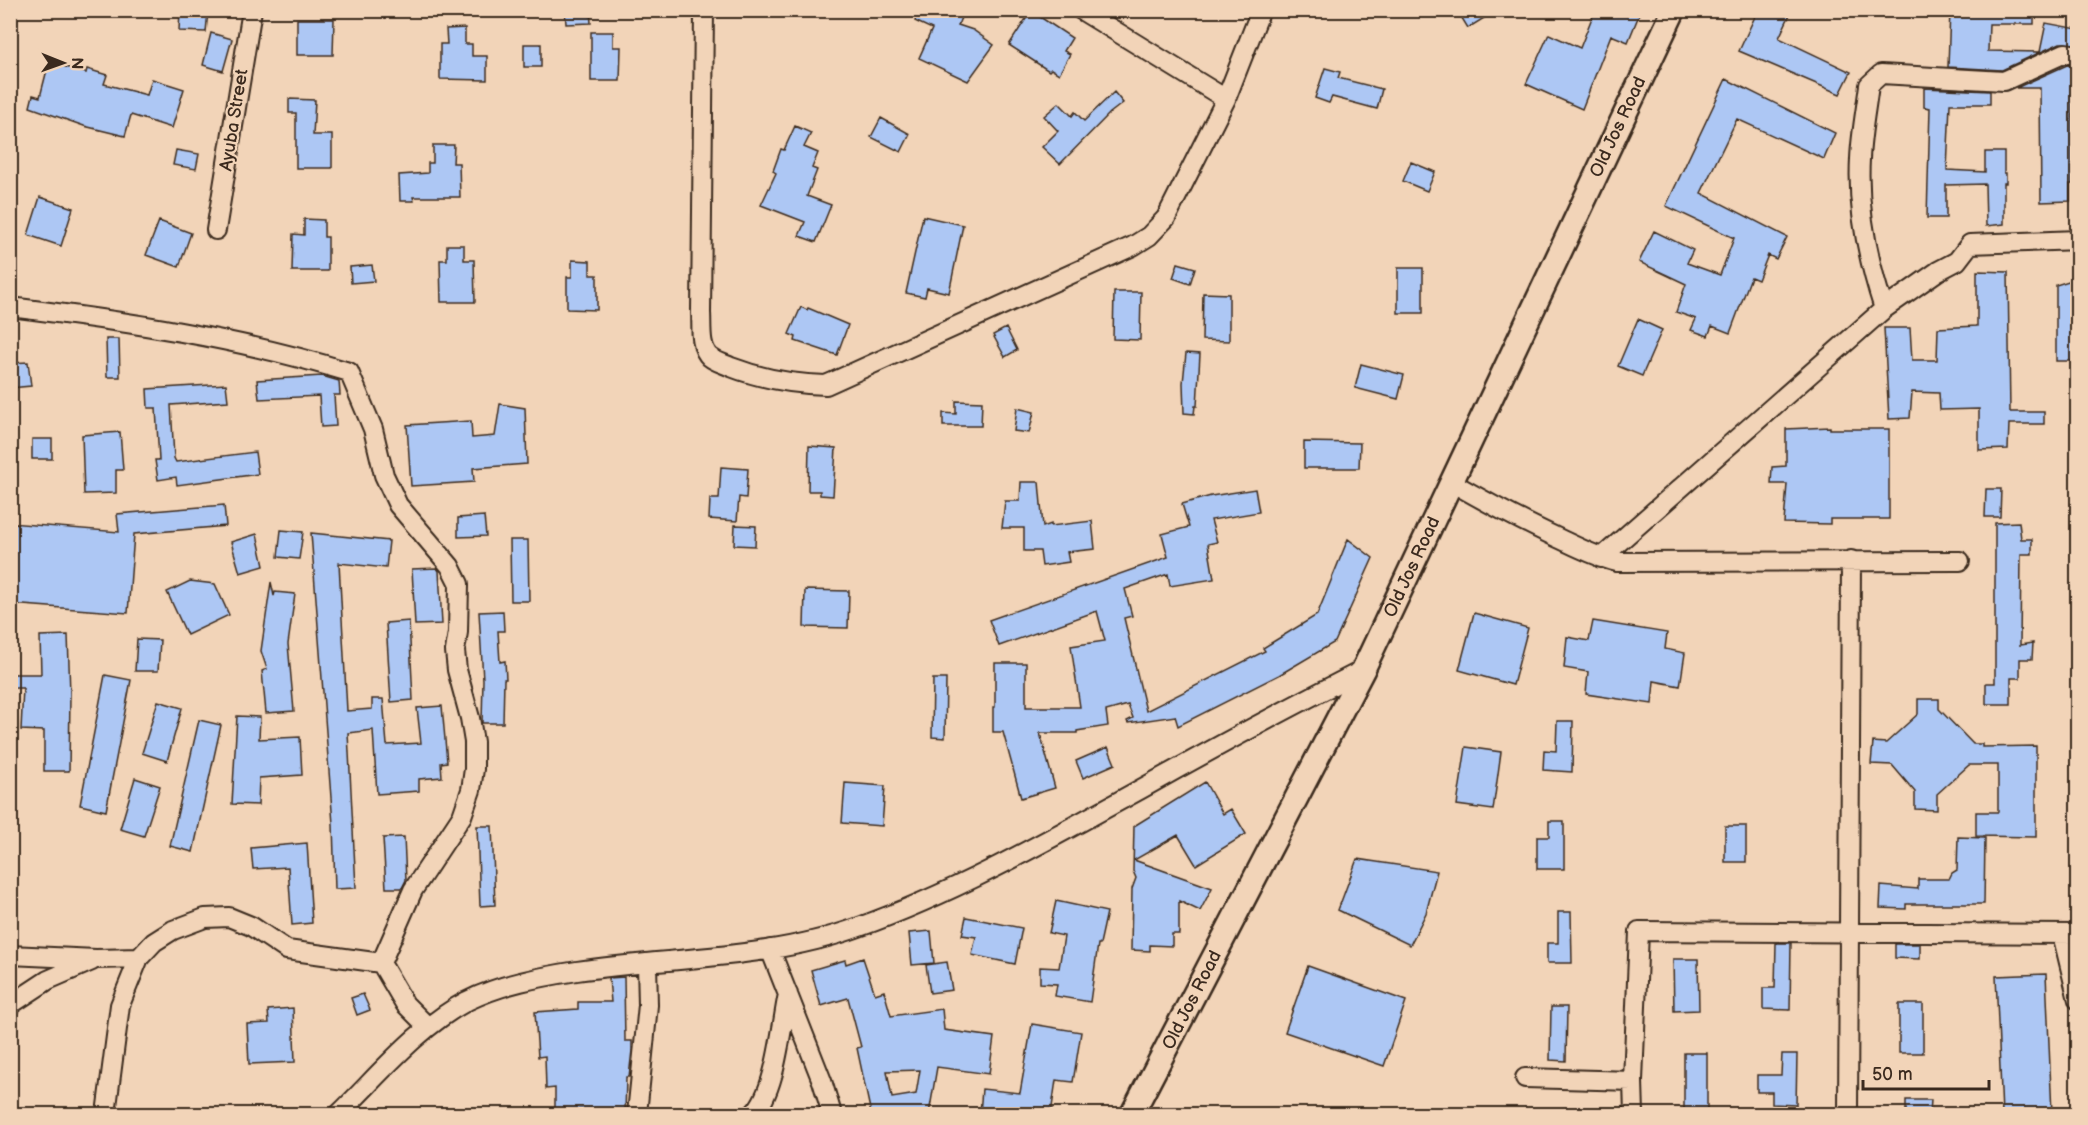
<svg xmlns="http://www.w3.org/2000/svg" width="2088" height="1125" font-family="'Balsamiq Sans',sans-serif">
	<rect width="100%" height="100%" fill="#f2d4b8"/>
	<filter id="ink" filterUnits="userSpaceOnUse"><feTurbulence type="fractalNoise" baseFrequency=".0167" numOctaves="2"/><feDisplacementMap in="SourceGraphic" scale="12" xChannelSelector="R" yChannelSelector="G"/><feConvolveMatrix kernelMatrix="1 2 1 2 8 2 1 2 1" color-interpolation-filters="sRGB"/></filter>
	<g filter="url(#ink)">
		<path fill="#adc7f4" stroke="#3b2a1e" stroke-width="1.5" fill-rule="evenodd" d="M180 10 208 11 206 32 179 31Z
			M565 10H590L591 23 566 24Z
			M919 10H964L958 25 973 30 994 45 968 81 919 58 932 29 915 21Z
			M1457 10H1497L1468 28Z
			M1595 10H1641L1628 42 1611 35 1582 109 1526 84 1549 34 1580 48Z
			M1758 10H1792L1779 38 1851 72 1840 94 1739 51Z
			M1950 10H2034V24H1989L1988 51 2040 52 2046 23 2078 29V44L2060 43 2002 70 1948 67Z
			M1031 11 1072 38 1064 51 1070 54 1059 74 1051 69 1049 71 1009 45Z
			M297 19H334L333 55H297Z
			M465 28V44H472V56H487V80L440 79V44H447L446 29Z
			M591 32H613V47H621L620 81H591Z
			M211 33 232 39 223 71 203 65Z
			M524 44H541V67H524Z
			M49 62 86 73 87 69 107 75 104 84 147 95 152 79 184 89 172 128 131 115 125 136 84 126 30 107 33 95 40 97Z
			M2067 65 2072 66V77H2078V91H2072V184H2070V201L2041 202 2040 88H2016Z
			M1325 68 1340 72 1338 78 1382 89 1377 109 1332 97 1329 103 1315 98Z
			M1726 79 1835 133 1824 159 1737 119 1701 193 1787 237 1776 259 1768 255 1758 280 1751 277 1730 333 1712 326 1708 336 1691 330 1696 319 1676 312 1686 284 1639 262 1654 231 1693 250 1687 263 1720 275 1734 238 1666 206Z
			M1924 88 1990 91V104H1950L1947 170 1985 172V152H2004V173H2006V183H2004V224L1986 226 1985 184 1946 185V218H1927L1930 108 1924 107Z
			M1114 92 1123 103 1110 113 1060 164 1042 147 1058 131 1044 116 1059 103 1072 116 1075 112 1084 121Z
			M289 99 315 100 313 135H332V168H296V113H289Z
			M881 118 910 134 901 152 871 137Z
			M795 126 811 133 804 147 818 153 812 168 817 170 807 196 831 205 816 242 799 236 805 222 761 205 776 173 773 171 781 149 784 150Z
			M433 145H454L453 163H459L460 197H413L414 201H400L399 175 428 173V163H433Z
			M176 150 199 154 196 169 173 165Z
			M1411 162 1435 172 1427 191 1403 181Z
			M40 197 73 208 61 246 28 235Z
			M923 216 963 225 949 293 927 288 925 297 906 293Z
			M304 219 324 220V237H328V271H292L293 234 304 235Z
			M159 221 191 233 179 267 146 255Z
			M447 245H464V260H474L475 302H441L440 260H447Z
			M572 260 590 261V275H597V310L567 309V277H572Z
			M1178 263 1195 268 1190 284 1173 278Z
			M372 265 374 281 351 283 350 267Z
			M1398 268H1423V313H1398Z
			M1977 271 2008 272 2010 412H2044V424H2009L2008 449 1979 450V409L1940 410 1939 393 1912 392 1910 418 1889 419 1884 328H1910L1912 360H1937L1938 328 1977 326Z
			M2078 278V361H2056V285Z
			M1114 292H1141L1140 340 1113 339Z
			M1203 293 1229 294V341L1202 340Z
			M801 307 807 310 808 308 848 325 837 355 795 341 796 337 789 334Z
			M1638 319 1662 330 1642 376 1618 366Z
			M1006 328 1017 350 1005 357 993 335Z
			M106 339H119L120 377H107Z
			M1186 353 1200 354 1197 406H1195L1194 414 1184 413 1183 383Z
			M28 362 31 386 10 388V363Z
			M1361 364 1404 375 1398 399 1355 388Z
			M322 376 339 381 340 395H334L336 426 321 427 319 396 259 399 257 380Z
			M226 384 228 401 171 405 174 458 176 462 255 452 258 474 177 485 176 477 158 480 155 460H159L156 408H148L147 389Z
			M956 401 982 402 981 426H943V413L956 414Z
			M500 404 525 408 527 464 473 468 474 482 411 486 407 425 471 421 472 438 495 436Z
			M1017 408 1034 412 1029 433 1014 431Z
			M1830 427V429H1889V519H1830V524L1784 523 1787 484H1771L1772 467 1786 466V429Z
			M120 432 123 470H116V493L84 494 82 435Z
			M32 439H52V459H32Z
			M1304 442 1360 443 1359 468H1304Z
			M809 446 836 448 833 496 820 495V491H808Z
			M721 467 748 469 746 498 739 497 737 521 709 519 710 499H719Z
			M1021 482H1039L1043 527 1051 524V526L1092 521 1095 549 1067 552 1069 562 1042 566 1040 551H1024V528H1002L1005 501H1020Z
			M1255 489 1259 512 1211 520 1217 542 1208 544 1214 579 1170 586 1168 574 1125 589 1132 616 1124 618 1146 711 1265 651 1263 648 1317 615 1348 539 1373 558 1335 642 1279 675 1178 726 1175 716 1128 723 1127 721 1133 718 1128 705 1106 711 1108 726 1077 731V733H1040L1055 788 1021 798 1003 732H993V707H995V663H1026V707H1080L1071 646 1105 641 1097 611 999 646 989 620 1168 557 1162 534 1189 527 1182 504 1211 496Z
			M1986 489H2001L2000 517H1985Z
			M224 505 226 526 134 534 128 613 10 604V523L119 532 117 514Z
			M484 516 486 536 458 537V518Z
			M2019 522 2021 539H2032V554H2021L2020 645 2033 643 2032 659H2020V678H2011V704H1986V683H1995V523Z
			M735 525 756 526 755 546 734 545Z
			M281 530 303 532 299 559 278 557Z
			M311 533 389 541 386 568 339 563 347 711 372 709V699H383L387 745 421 743 417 708 442 706 447 762 441 763 442 777 419 779V791L377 794 373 730 348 733 356 888 335 889 333 824Z
			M257 534 264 566 240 573 231 542Z
			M510 540H528L529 601H511Z
			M437 568 439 571 442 624 415 625 412 569Z
			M190 581 215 584 229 615 187 635 167 592Z
			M271 582 274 596 275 592 295 594 288 644 294 711 266 713 262 671 267 669 261 651Z
			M805 590 849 591 848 628 804 627Z
			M503 611 504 631H498L500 662 505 661 506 679H504L503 723H482L483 680 479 612Z
			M1474 613 1528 628 1513 685 1459 670Z
			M409 621 413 700 391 702 386 623Z
			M1593 621 1667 633 1665 649 1685 653 1680 686 1654 681 1652 704 1586 694 1588 672 1564 668 1567 637 1589 641Z
			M68 635 70 694 69 771H44V731L21 730 23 688H10V674H41L40 636Z
			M137 639 160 640 158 671H135Z
			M105 675 131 680 106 811 80 805Z
			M933 679H946L945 738 932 737Z
			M1918 699H1939V709L1973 744H1982V747L2036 746V837L1976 836V812H1998V765H1969L1937 794V810L1915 809V792L1892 765 1871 764 1873 742 1886 743 1918 714Z
			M158 701 182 708 167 761 142 753Z
			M237 716 260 717 259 739 300 737 302 775 259 778 258 805 232 804Z
			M199 720 221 725 193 852 170 846Z
			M1557 721H1573L1572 772 1543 770 1544 750 1556 751Z
			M1108 747 1115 764 1083 778 1076 761Z
			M1466 747 1501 752 1493 810 1457 805Z
			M135 778 160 786 144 836 120 829Z
			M1205 782 1223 814 1231 809 1246 834 1196 865 1178 835 1134 860 1212 888 1200 911 1179 901V934H1172V946L1150 945V951L1131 950 1132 889 1136 878 1133 871 1134 826Z
			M845 783 885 786 882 826 842 823Z
			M1549 821H1564V869H1537V837H1549Z
			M477 826H492L495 905 480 906Z
			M1725 826H1746V862H1725Z
			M404 837 406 880 402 888H386L383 838Z
			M1958 837 1985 838 1984 904H1906V909L1880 908 1881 886 1918 889V879H1949L1952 873 1957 870Z
			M307 843 312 923 292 925 288 867 253 869 251 848Z
			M1357 859 1437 871 1426 913 1410 945 1338 910Z
			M1056 901 1107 912 1100 944H1098L1090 1002 1055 996 1057 984 1040 983V967L1059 968 1064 936 1049 933Z
			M1558 912H1571L1572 963H1547V943H1558Z
			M966 917 1022 928 1015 964 972 955 976 937 962 935Z
			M931 931 934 963 912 965 909 933Z
			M1776 943H1791L1790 1010 1763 1009V988H1775Z
			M1895 944H1920V959L1895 958Z
			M863 958 875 994 884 991 891 1016 942 1009 944 1030 994 1037 989 1074 937 1067 929 1114H871L857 1048 861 1047 848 998 821 1006 811 970 845 960 846 964ZM920 1070 916 1094 892 1098 887 1071Z
			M1673 959H1698L1699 1010 1674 1011Z
			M947 962 952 990 930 993 926 965Z
			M1308 966 1406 1001 1384 1066 1285 1032Z
			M2046 974 2052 1114H2002L1996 976Z
			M624 977 625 1041H632V1050L629 1077H626L625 1114H603V1109L555 1110V1088L546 1089 545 1056 538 1057 535 1012 578 1009V1002H611L609 978Z
			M363 994 370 1010 357 1015 351 998Z
			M1899 1004H1923V1053H1899Z
			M1551 1007H1567L1566 1061 1550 1060Z
			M293 1008 295 1062 249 1064 247 1024 269 1023 268 1010Z
			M1032 1024 1081 1032 1073 1082 1056 1080 1051 1114H980L982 1089 1020 1093Z
			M1684 1053H1707V1114H1684Z
			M1782 1054H1797L1796 1105 1772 1104V1092H1757V1075H1781Z
			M1906 1100H1931L1930 1114H1906Z"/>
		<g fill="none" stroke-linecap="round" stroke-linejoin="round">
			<g stroke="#3b2a1e" stroke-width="22">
				<path id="minor" d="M704 10 701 313C702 326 699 347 710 357 716 362 725 364 731 367 762 379 793 384 826 385L1133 246 1149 236 1166 218 1226 99 1261 10
					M1081 10 1226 99
					M216 230 252 10
					M10 307C124 321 239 338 349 372L373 429 384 475 398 505 450 566 459 584 458 632 455 651 457 670 470 718 474 742V769L471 790 462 816 413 890 381 963 405 1004 428 1027
					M1884 309C1868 260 1857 210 1860 159 1861 134 1866 109 1869 85L1881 74 2004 81 2065 53 2078 55
					M1451 482C1486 502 1521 521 1558 538 1577 547 1596 557 1617 562L1960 561
					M1601 558 1884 309 1938 271 1957 261 1970 244 2078 240
					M2062 934 2078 1000
					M770 949 822 1081 832 1114
					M10 955 96 959 139 958 120 1005 106 1114
					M139 958 154 942 173 930 205 918 229 917 251 926 287 950 381 963
					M10 1005 48 980 92 961
					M1525 1078 1633 1081
					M339 1114C379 1075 417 1028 467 1001 501 984 540 977 577 971 670 957 769 960 859 927 957 892 1050 839 1141 789 1214 748 1288 708 1363 670
					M637 1114 648 1005 647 963
					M753 1114C776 1093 781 1027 788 994
					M1634 1114 1633 1081 1639 931 2078 934
					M1848 1114 1851 560"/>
			</g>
			<g stroke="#3b2a1e" stroke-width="27">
				<path id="major" d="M1132 1114 1363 670 1674 10"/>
			</g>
			<use href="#minor" stroke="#f2d4b8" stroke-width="18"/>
			<use href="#major" stroke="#f2d4b8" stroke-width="22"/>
		</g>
	</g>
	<g text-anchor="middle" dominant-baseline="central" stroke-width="4.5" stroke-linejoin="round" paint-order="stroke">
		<g font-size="18" fill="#3b2a1e" stroke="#f2d4b8">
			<text transform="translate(234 120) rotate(-81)">Ayuba Street</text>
			<text transform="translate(1618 127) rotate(-65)">Old Jos Road</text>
			<text transform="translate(1412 567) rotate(-65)">Old Jos Road</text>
			<text transform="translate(1192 1000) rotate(-63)">Old Jos Road</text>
		</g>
	</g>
	<rect width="2088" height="1125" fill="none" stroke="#f2d4b8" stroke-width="36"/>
	<rect x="18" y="18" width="2052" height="1089" fill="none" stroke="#3b2a1e" stroke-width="2" filter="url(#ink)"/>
	<g transform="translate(63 63) rotate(91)" stroke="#f2d4b8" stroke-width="4.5" paint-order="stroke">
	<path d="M0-4.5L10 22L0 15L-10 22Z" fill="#3b2a1e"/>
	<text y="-9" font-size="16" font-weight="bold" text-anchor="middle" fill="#3b2a1e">N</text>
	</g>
	<path d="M1863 1080v9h126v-9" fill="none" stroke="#3b2a1e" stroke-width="3"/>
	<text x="1872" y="1080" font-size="18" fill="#3b2a1e" stroke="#f2d4b8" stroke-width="4.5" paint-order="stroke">50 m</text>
</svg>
